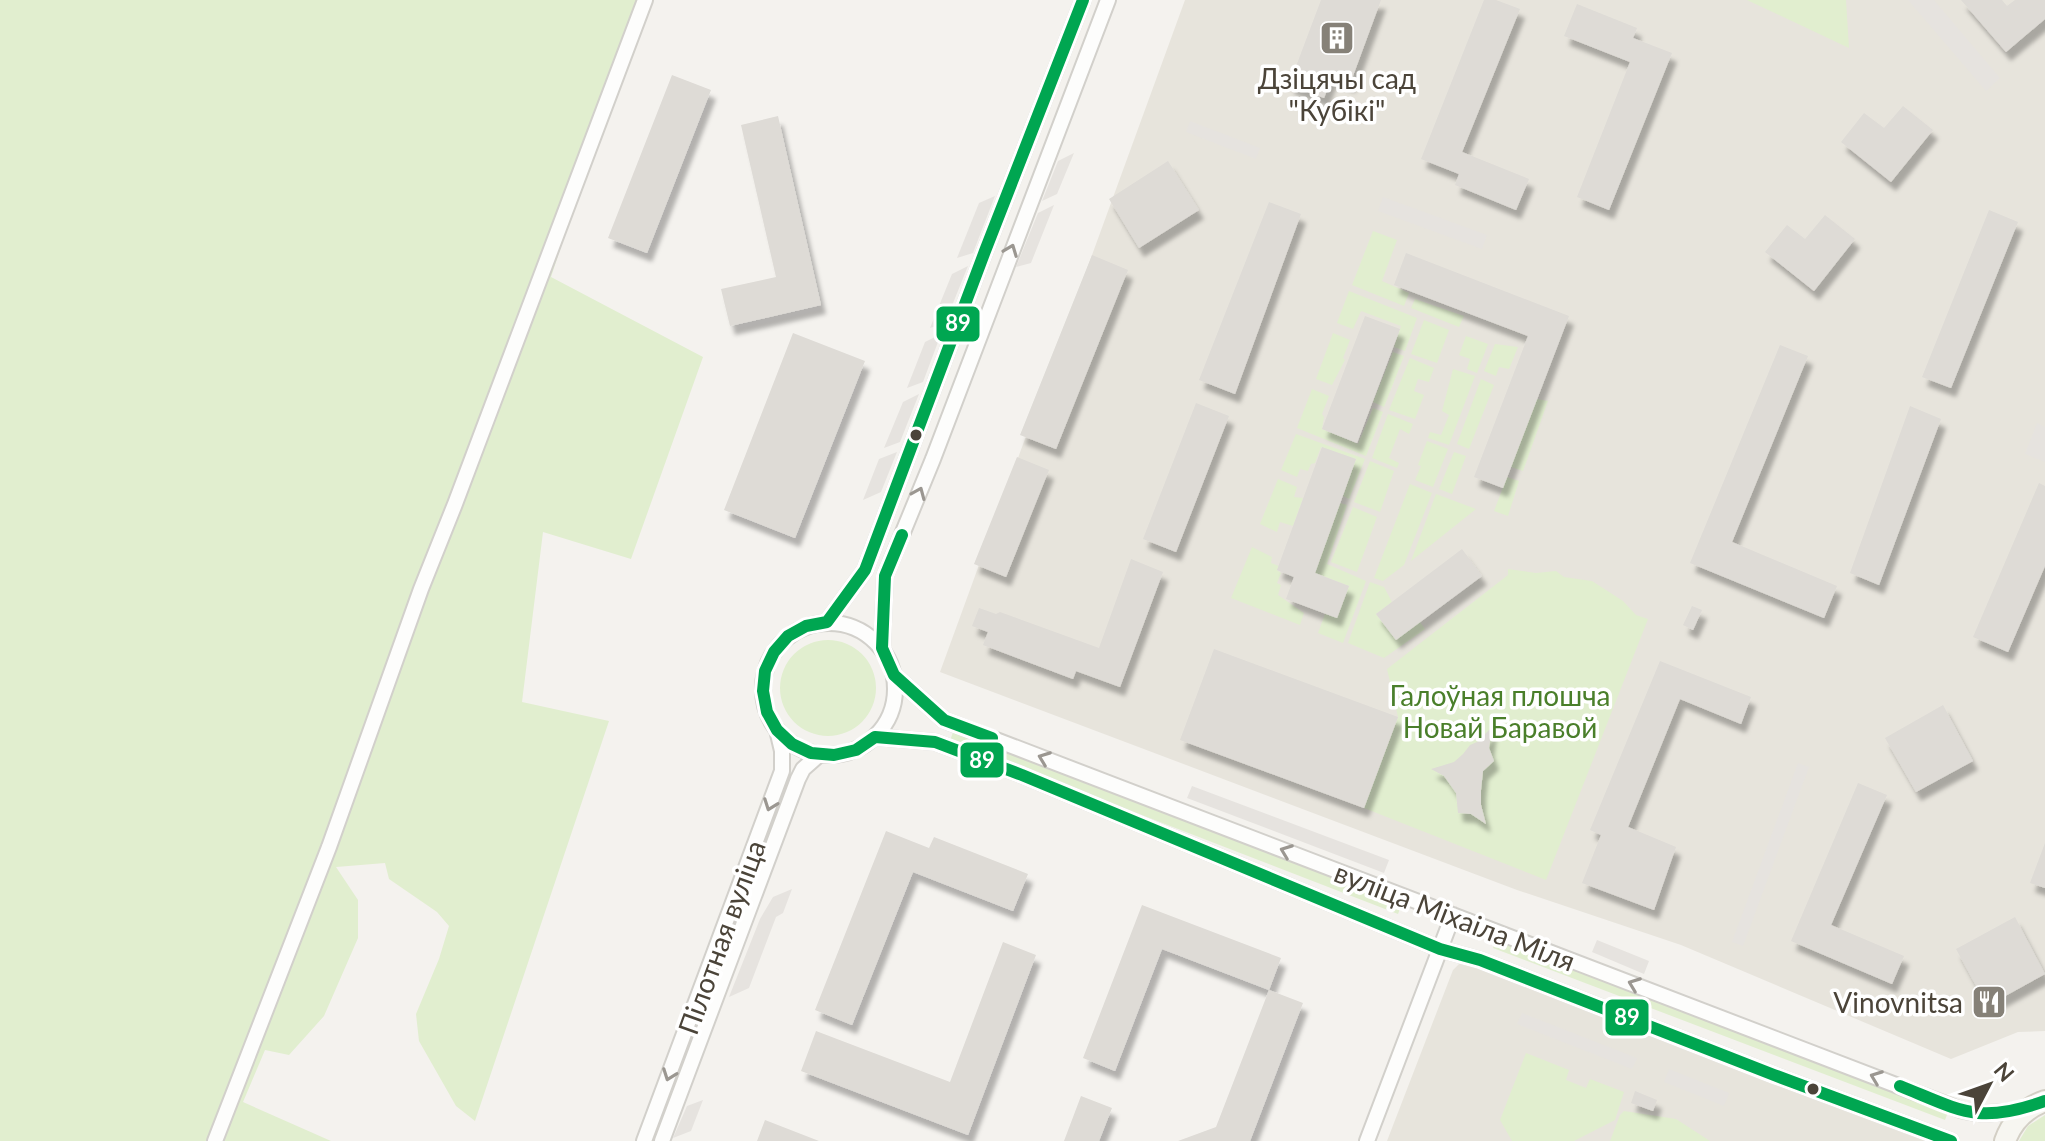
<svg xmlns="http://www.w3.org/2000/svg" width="2045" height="1141" font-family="Lato,sans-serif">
	<defs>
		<filter id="shadow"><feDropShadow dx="5" dy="9" stdDeviation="2" flood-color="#0004"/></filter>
	</defs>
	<rect width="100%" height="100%" fill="#f4f2ee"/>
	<path fill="#e7e4dc" d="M1185 0H2045V1031L2018 1032 1951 1059 1681 945 1517 890 940 672Z
		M1465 961H1474L1926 1141H1387L1453 970 1460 963Z"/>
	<path fill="#e1eecf" d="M0 0H643L551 277 703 357 631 559 543 532 522 702 609 721 475 1121 456 1106 419 1041 416 1014 439 959 449 926 437 912 389 879 385 863 336 867 358 900V938L324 1016 289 1055 265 1050 243 1102 331 1141H0Z
		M1747 0H1846L1849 48Z
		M1373 231 1397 240 1382 281 1409 293 1404 306 1352 285Z
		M1349 291 1417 318 1405 351 1394 347 1401 326 1361 311 1353 329 1337 323Z
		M1415 299 1464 316 1459 327 1411 308Z
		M1424 320 1449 330 1437 363 1411 354Z
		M1333 333 1350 340 1343 358 1345 360 1332 385 1316 379Z
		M1466 336 1488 344 1477 373 1467 369 1470 359 1459 355Z
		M1495 344 1518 347 1509 369 1499 367 1496 376 1484 371Z
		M1393 352 1404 356 1384 407 1373 402Z
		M1410 358 1434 368 1429 382 1418 379 1414 391 1424 395 1415 419 1389 410Z
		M1453 369 1475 376 1449 445 1428 438 1430 432 1441 435 1449 415 1442 411Z
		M1481 379 1494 385 1469 449 1457 444Z
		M1312 389 1329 396 1322 414 1324 417 1322 429 1358 444 1373 408 1383 412 1366 456 1297 428Z
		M1537 399 1548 401 1523 471 1511 467Z
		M1388 414 1413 424 1409 434 1400 429 1389 458 1399 463 1397 468 1372 458Z
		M1296 434 1365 459 1349 499 1343 496 1356 459 1321 447 1315 463 1311 464 1308 471 1300 469 1297 477 1281 470Z
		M1427 441 1448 449 1433 487 1415 480 1421 466 1418 465Z
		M1454 452 1466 456 1452 494 1439 489Z
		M1370 461 1394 471 1380 512 1354 502Z
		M1507 477 1519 481 1508 516 1494 511Z
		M1278 479 1297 487 1294 497 1303 498 1293 526 1280 522 1277 532 1260 524Z
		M1410 484 1432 493 1404 565 1383 581 1374 578Z
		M1436 494 1476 509 1411 561Z
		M1340 503 1347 505 1327 564 1366 581 1343 643 1318 633 1325 614 1337 618 1349 586 1315 573Z
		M1353 507 1377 517 1357 572 1331 562Z
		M1252 547 1272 557 1271 563 1279 566 1277 570 1281 573 1277 583 1281 585 1278 595 1304 613 1300 625 1231 598Z
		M1508 569 1536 573 1556 571 1564 577 1592 581 1623 601 1636 615 1648 619 1546 880 1364 808 1398 717 1387 669 1508 575Z
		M1370 582 1384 587 1392 602 1376 614 1396 640 1420 622 1425 629 1384 658 1348 643Z
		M780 688a48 48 0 1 1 96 0a48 48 0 1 1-96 0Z
		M954 729 1403 901 1398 914 950 741Z
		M1495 940 1948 1112 1945 1120 1493 948Z
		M1526 1053 1569 1070 1566 1080 1586 1088 1590 1079 1624 1092 1615 1120 1574 1141H1512L1500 1120Z
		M1624 1111 1676 1119 1710 1141H1610L1620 1115Z
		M2045 1115V1141H2019L2028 1126Z"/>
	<path fill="#e6e3df" d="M1908 0H1934L2000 78 1986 91Z
		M1190 121 1260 148 1256 159 1186 132Z
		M1074 153 1057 194 1042 201 1058 161Z
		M995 196 973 253 957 258 979 203Z
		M1383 197 1487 235 1482 249 1378 211Z
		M1054 205 1031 263 1016 267 1038 213Z
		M968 266 945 323 930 328 952 274Z
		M941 334 923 382 907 388 925 342Z
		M919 394 900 442 884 448 903 402Z
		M2037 423 2045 427V462L2025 454Z
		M897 452 881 492 863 500 879 459Z
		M1798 763 1809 767 1743 946 1732 942Z
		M1192 786 1389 860 1384 873 1187 798Z
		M792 889 783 913 776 917 749 988 729 997 760 919 773 897Z
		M1597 940 1649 961 1644 974 1592 952Z
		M1522 1013 1637 1058 1632 1069 1517 1024Z
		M1669 1069 1729 1093 1724 1106 1664 1082Z
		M703 1100 691 1131 673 1138 687 1106Z"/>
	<path fill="#dedbd6" filter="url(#shadow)" d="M1321 0H1381L1350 84 1332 77 1324 98 1289 85Z
		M1484 0H1496L1520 9 1462 152 1529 179 1516 210 1455 185 1459 174 1421 159Z
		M1961 0H2002L2007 6 2015 0H2045V19L2006 52Z
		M1577 4 1637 28 1633 38 1672 53 1609 210 1577 197 1630 62 1564 36Z
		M672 75 711 90 647 253 608 238Z
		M1903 106 1933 130 1891 182 1841 142 1864 113 1884 128Z
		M778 116 821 305 730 326 721 289 776 277 741 125Z
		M1168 161 1199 210 1139 248 1109 199Z
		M1269 202 1301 214 1235 394 1199 380Z
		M1989 210 2018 222 1951 388 1922 377Z
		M1825 215 1855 239 1814 291 1765 252 1787 225 1805 239Z
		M1406 253 1569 316 1503 488 1474 477 1528 336 1394 285Z
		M1092 255 1128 270 1056 449 1020 435Z
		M1365 316 1400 329 1357 443 1322 429Z
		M793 333 865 361 795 538 724 510Z
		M1780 345 1808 356 1732 542 1837 586 1824 618 1690 563Z
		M1196 403 1229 416 1176 552 1143 539Z
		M1910 406 1941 419 1879 585 1850 573Z
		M1322 447 1356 459 1315 573 1349 586 1337 618 1286 599 1294 577 1277 570Z
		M1017 457 1049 470 1006 577 974 564Z
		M2039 483 2045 486V566L2008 652 1973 637Z
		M1462 549 1482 576 1396 640 1376 614Z
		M1131 559 1163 572 1120 687 1076 671 1073 679 983 645 988 632 972 626 979 608 996 614 1000 612 1099 648Z
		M1692 606 1702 610 1693 630 1683 625Z
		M1214 649 1398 717 1364 808 1180 740Z
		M1660 661 1751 697 1741 724 1680 699 1628 827 1676 847 1654 910 1582 883 1601 835 1590 830Z
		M1943 705 1973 761 1916 792 1885 738Z
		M1492 727 1489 748 1494 761 1483 771 1481 790V805L1486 824 1471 814 1458 813 1456 793 1444 776 1431 769 1454 762 1463 754 1470 745 1477 742Z
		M1858 783 1887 795 1831 925 1904 956 1892 984 1791 941Z
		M886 831 929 848 934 837 1028 874 1013 911 913 872 852 1025 815 1010Z
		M2045 843V888L2030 883Z
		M1142 905 1281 958 1269 990 1303 1003 1250 1141H1178L1216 1127 1269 990 1162 949 1115 1071 1083 1058Z
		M2015 917 2045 974 1987 1006 1956 949Z
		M1003 942 1036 955 968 1135 801 1071 816 1031 950 1082Z
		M1635 1091 1657 1100 1653 1111 1631 1103Z
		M1081 1096 1112 1108 1099 1141H1064Z
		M765 1120 819 1141H757Z"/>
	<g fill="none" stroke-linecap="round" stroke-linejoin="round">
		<g stroke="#d2d0cb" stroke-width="18">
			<path id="street" d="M827 622 865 570 985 251 1083 0
				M763 689a66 66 0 1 1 132 0a66 66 0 1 1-132 0Z
				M882 648 885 576 933 459 1108 0
				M894 675 944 720 1961 1110C1983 1116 2005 1113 2027 1108
				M875 737 935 742 1022 775 1440 949 1480 960 1774 1075 1951 1141
				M215 1141 329 847 421 589 455 504 645 0
				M644 1141 782 771V751L777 730
				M662 1141 798 779 803 769 820 754
				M1367 1141 1453 915"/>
		</g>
		<g stroke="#d3cfc5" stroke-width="24">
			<path id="secondary" d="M2005 1141C2012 1121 2025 1108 2045 1101"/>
		</g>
		<use href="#street" stroke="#fdfdfc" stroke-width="14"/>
		<use href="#secondary" stroke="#f7f6f1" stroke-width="20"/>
		<g stroke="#fff" stroke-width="18">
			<path id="bus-1" d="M1083 0 985 251 865 570 827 622 806 626 788 636 774 652 765 671 763 691 767 712 777 730 792 744 811 753 834 755 856 750 875 737 935 742 1022 775 1440 949 1480 960 1774 1075 1951 1141
				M902 535 885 576 882 648 894 675 944 720 992 738
				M1900 1086C1962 1111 1978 1125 2045 1101"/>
		</g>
		<use href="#bus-1" stroke="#00a651" stroke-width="12"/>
	</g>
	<defs><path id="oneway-chevron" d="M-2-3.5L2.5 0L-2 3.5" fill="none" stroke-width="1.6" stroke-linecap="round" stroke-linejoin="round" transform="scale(2)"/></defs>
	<g stroke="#9b9791">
		<use href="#oneway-chevron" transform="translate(1011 250) rotate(-69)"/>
		<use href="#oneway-chevron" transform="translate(919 493) rotate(-67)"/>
		<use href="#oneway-chevron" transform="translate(1044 758) rotate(-159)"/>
		<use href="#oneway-chevron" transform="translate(770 805) rotate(110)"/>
		<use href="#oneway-chevron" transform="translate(1286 851) rotate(-159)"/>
		<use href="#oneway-chevron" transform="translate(1634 984) rotate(-159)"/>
		<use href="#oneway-chevron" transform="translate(669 1075) rotate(110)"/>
		<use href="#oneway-chevron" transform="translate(1876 1077) rotate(-159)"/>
	</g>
	<defs>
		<g id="building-square" transform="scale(1.8)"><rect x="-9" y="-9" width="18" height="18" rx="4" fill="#868178" stroke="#fff"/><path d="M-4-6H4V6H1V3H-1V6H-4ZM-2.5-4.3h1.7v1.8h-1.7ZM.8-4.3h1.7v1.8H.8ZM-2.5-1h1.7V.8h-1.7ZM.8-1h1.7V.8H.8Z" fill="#fff"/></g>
		<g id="restaurant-square" transform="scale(1.8)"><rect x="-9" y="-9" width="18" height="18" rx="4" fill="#868178" stroke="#fff"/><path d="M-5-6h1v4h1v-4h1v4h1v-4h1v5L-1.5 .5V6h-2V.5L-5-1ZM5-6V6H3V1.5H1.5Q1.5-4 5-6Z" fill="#fff"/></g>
	</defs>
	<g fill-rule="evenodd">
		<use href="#building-square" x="1337" y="38"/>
		<use href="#restaurant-square" x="1989" y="1002"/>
	</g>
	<g fill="#4b4439" stroke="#fff" stroke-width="3">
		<circle cx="916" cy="435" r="7"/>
		<circle cx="1813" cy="1089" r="7"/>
	</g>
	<g text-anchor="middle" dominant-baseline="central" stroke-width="7" stroke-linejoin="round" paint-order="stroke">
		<g font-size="28" fill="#4b4439" stroke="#fff">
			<text x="1337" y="78">Дзіцячы сад<tspan x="1337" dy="32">"Кубікі"</tspan></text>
			<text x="1963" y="1002" text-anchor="end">Vinovnitsa</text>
		</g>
		<g font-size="28" fill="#4a7f2a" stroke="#fff">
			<text x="1500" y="695">Галоўная плошча<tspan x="1500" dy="32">Новай Баравой</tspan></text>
		</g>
		<g font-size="28" fill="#4b4439" stroke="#fff">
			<text transform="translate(1455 916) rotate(21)">вуліца Міхаіла Міля</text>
			<text transform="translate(721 937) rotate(-70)">Пілотная вуліца</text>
		</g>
	</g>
	<g stroke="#fff" stroke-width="3">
		<rect x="935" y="305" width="46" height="38" rx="8" fill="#00a651"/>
		<rect x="959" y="741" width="46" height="38" rx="8" fill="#00a651"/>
		<rect x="1604" y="998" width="46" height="39" rx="8" fill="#00a651"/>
	</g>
	<g font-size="22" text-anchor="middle" font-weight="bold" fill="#fff">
		<text x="958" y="331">89</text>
		<text x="982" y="768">89</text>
		<text x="1627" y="1025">89</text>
	</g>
	<g transform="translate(1989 1085) rotate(49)" stroke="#ffffff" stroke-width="6" paint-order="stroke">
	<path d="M0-6L14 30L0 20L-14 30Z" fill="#4b4439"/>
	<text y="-12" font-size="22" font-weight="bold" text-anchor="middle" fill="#4b4439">N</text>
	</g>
</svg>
